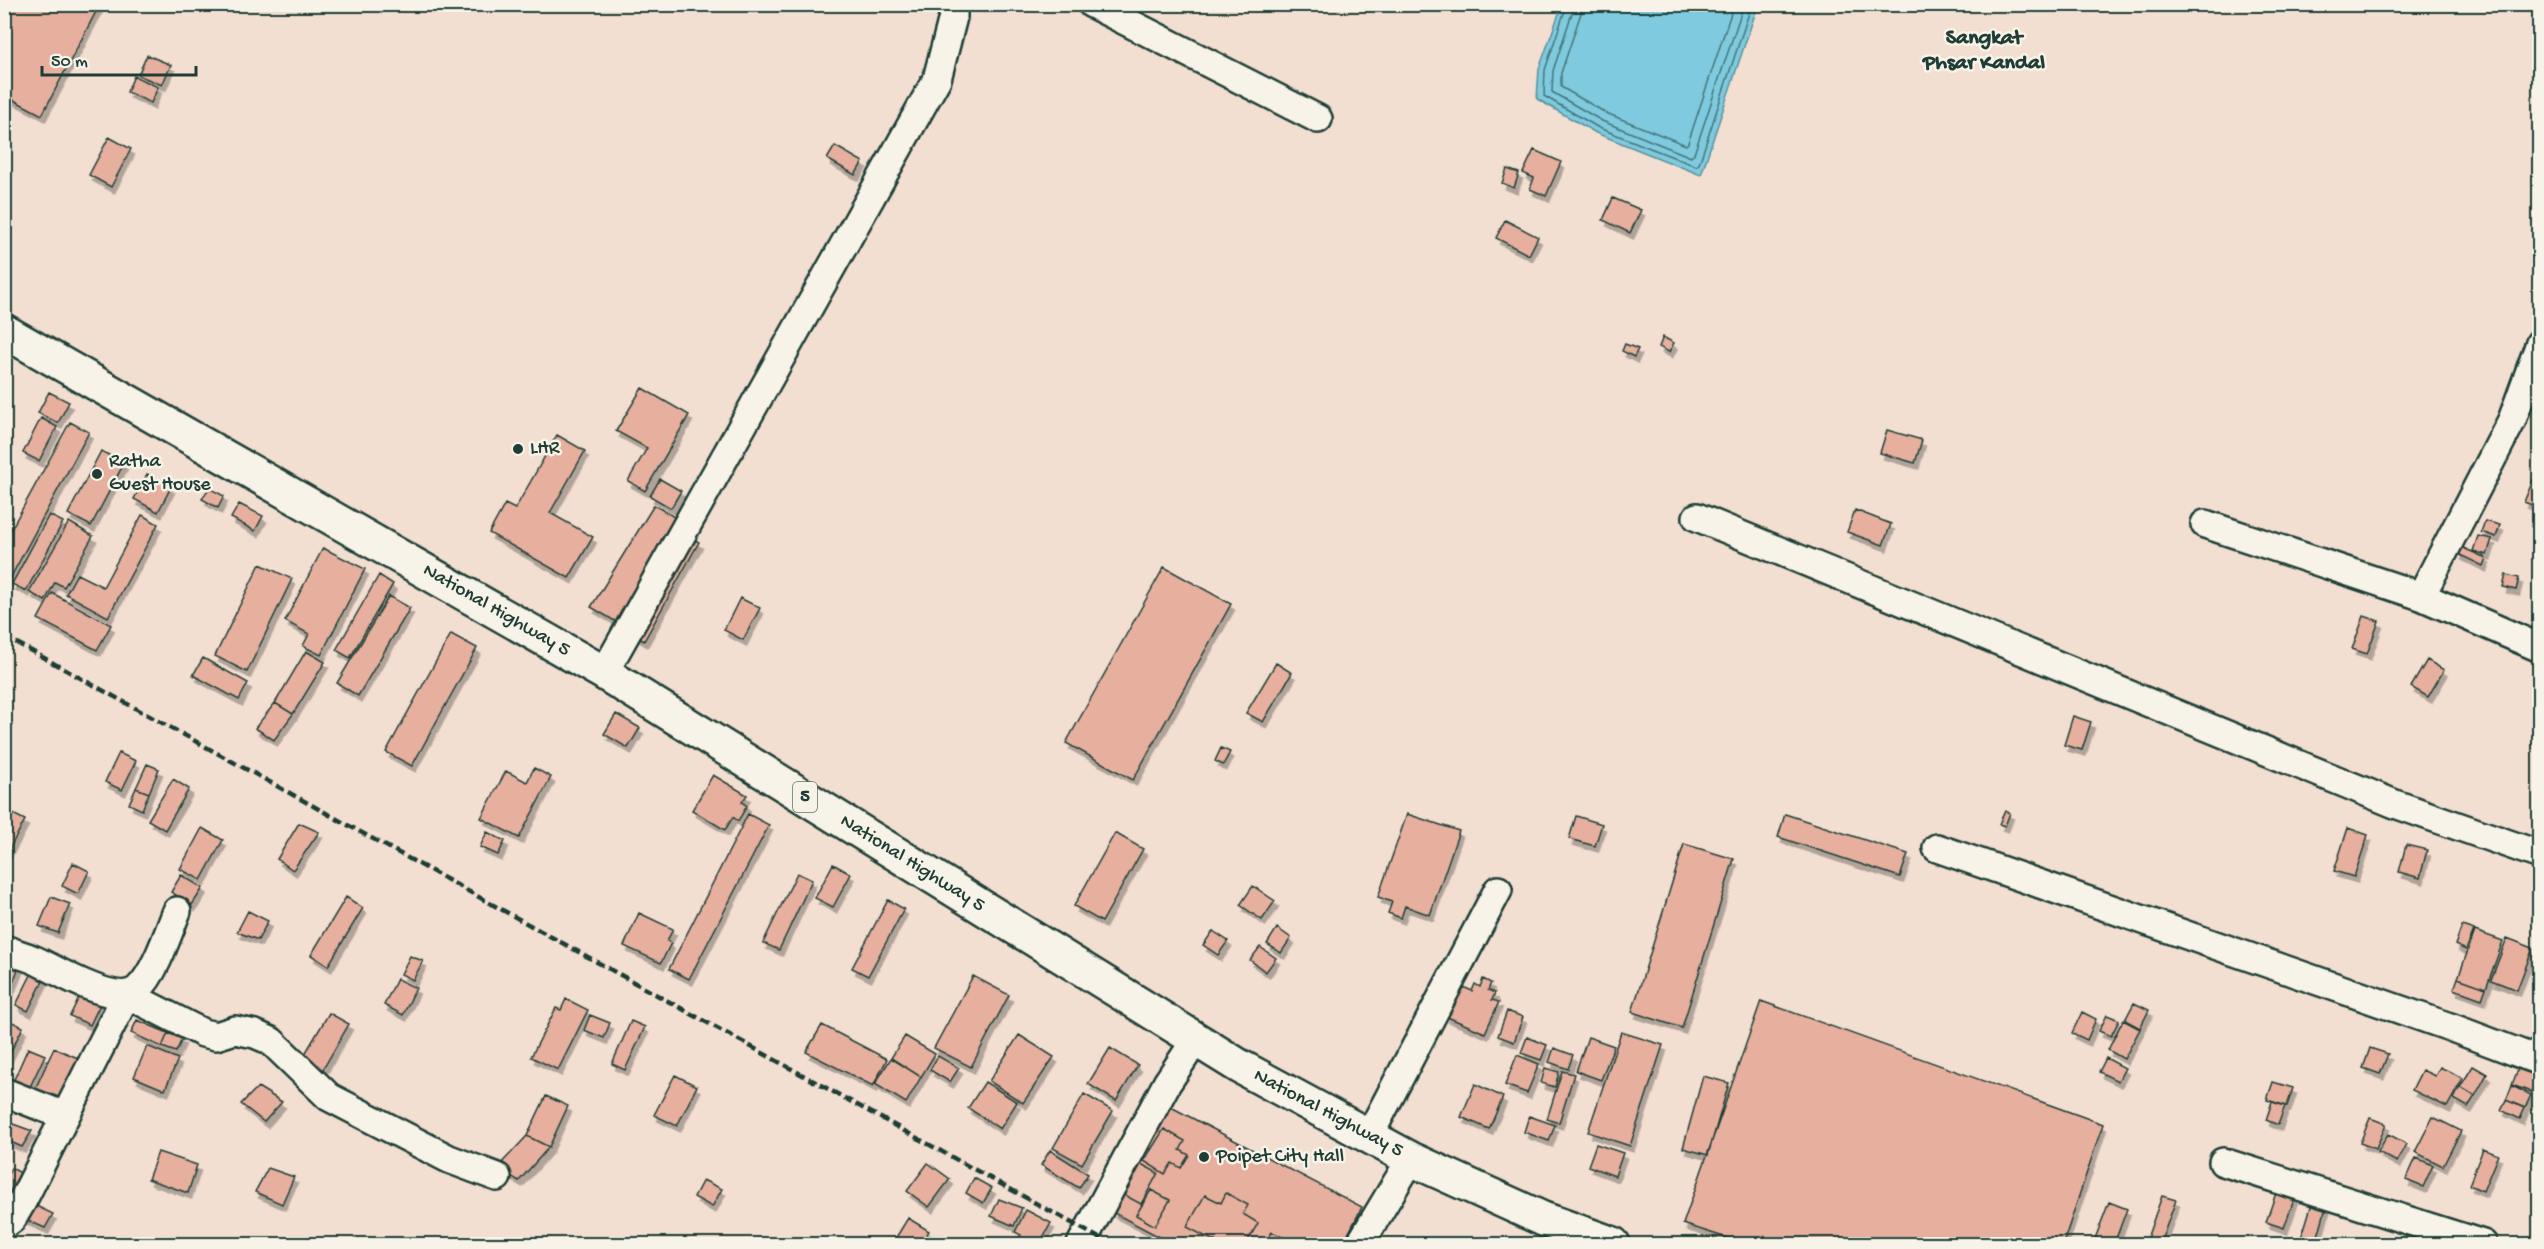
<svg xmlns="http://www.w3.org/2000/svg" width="2544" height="1249" font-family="'Gochi Hand',sans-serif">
	<defs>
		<filter id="shadow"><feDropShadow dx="3.5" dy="6" stdDeviation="0" flood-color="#0004"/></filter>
	</defs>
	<rect width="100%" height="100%" fill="#f2dfd2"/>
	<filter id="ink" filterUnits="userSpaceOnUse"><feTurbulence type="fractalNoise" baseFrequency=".0167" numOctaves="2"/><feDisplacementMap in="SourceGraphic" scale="12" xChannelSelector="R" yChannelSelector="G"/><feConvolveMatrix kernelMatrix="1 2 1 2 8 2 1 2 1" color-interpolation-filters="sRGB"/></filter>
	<g filter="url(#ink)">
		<path fill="#7fcadf" stroke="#59929b" stroke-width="1.5" d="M1562 5H1758L1701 175 1596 133 1537 99 1539 69Z"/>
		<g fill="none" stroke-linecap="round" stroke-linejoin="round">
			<path stroke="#457578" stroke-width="1.5" d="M1567 4 1545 70 1544 96 1599 128 1696 166 1699 164 1752 4
				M1575 4 1553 71 1552 92 1602 121 1691 157 1694 154 1744 4
				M1584 4 1561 73V87L1606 113 1686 145 1688 143 1734 4"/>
		</g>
		<path fill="#e7af9e" stroke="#1f3d34" stroke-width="1.5" filter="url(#shadow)" d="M4 4H100L42 115 4 95Z
			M147 55 171 65 162 85 138 75Z
			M134 76 158 87 151 103 127 92Z
			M109 137 131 149 111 187 89 175Z
			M835 146 863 162 855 175 827 159Z
			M1534 150 1561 162 1546 196 1530 189 1534 178 1523 173Z
			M1507 169 1519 173 1514 188 1502 183Z
			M1613 198 1641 210 1630 233 1603 220Z
			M1505 220 1538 237 1529 255 1496 238Z
			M1663 337 1674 343 1669 352 1659 347Z
			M1625 344 1638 349 1634 357 1622 351Z
			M642 388 689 415 645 491 628 481 647 448 616 431Z
			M49 392 69 402 58 423 38 413Z
			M41 418 57 427 39 461 23 453Z
			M70 422 89 432 6 586 4 542Z
			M1887 430 1922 440 1915 463 1880 453Z
			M557 435 585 451 550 513 593 537 569 578 489 533 505 504 515 509Z
			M101 451 124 463 91 526 68 514Z
			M147 474 171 487 158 512 134 499Z
			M660 479 681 491 671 508 650 496Z
			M2533 480 2540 483V508L2524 502Z
			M209 488 224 496 218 508 202 499Z
			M239 504 263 516 255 531 231 518Z
			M654 505 681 521 618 623 591 607Z
			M1855 510 1891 524 1883 545 1847 532Z
			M49 515 63 522 26 591 12 584Z
			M142 515 158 524 108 617 66 594 77 574 103 587Z
			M2485 521 2500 525 2496 537 2481 532Z
			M69 522 93 536 64 587 55 582 45 601 29 592Z
			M685 535 699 542 644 641 631 633Z
			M2478 536 2492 539 2487 555 2473 551Z
			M2461 547 2486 558 2483 566 2458 554Z
			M323 548 365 569 321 655 303 646 309 634 285 621Z
			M260 564 292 579 247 672 215 656Z
			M1164 567 1231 604 1133 780 1066 743Z
			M379 575 393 584 350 658 336 650Z
			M2506 575 2519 578 2516 590 2503 587Z
			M52 593 111 625 97 650 38 619Z
			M389 596 410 608 358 696 337 683Z
			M740 598 760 608 743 640 724 630Z
			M2364 616 2379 621 2367 654 2352 649Z
			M451 634 477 648 412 766 386 752Z
			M306 651 325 662 293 714 275 703Z
			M203 658 248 683 239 700 193 675Z
			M2427 660 2444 670 2428 697 2411 687Z
			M1276 663 1292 673 1263 722 1246 713Z
			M275 703 293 714 274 740 255 728Z
			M616 714 640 728 628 748 604 734Z
			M2073 716 2091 722 2082 750 2064 745Z
			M1221 748 1230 752 1223 765 1215 761Z
			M119 753 136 761 122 790 105 782Z
			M147 764 159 769 149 793 136 788Z
			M534 768 551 777 519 838 481 818 506 771 527 782Z
			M713 775 747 795 742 802 747 806 738 821 733 817 725 830 692 810Z
			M173 779 189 789 165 830 148 820Z
			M136 788 149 793 142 810 129 804Z
			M2005 811 2010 813 2005 826 1999 824Z
			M9 812 25 820 6 855 4 820Z
			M748 814 769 825 689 979 669 969Z
			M1407 814 1459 831 1430 915 1405 906 1401 918 1388 913 1392 902 1378 897Z
			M1785 814 1908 854 1900 877 1778 837Z
			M1576 816 1602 824 1595 846 1569 839Z
			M299 823 319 832 293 870 277 859Z
			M202 828 223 840 201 880 180 869Z
			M2348 828 2368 835 2354 877 2334 871Z
			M487 832 505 841 498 855 480 847Z
			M1115 833 1143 849 1102 922 1074 906Z
			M1684 844 1734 859 1682 1028 1632 1012Z
			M2406 845 2427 850 2420 878 2399 872Z
			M73 863 89 871 78 894 62 886Z
			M833 864 851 874 833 907 815 898Z
			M797 873 812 880 779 950 763 943Z
			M181 875 203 888 192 905 171 892Z
			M1253 886 1275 901 1262 920 1240 905Z
			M51 897 70 904 58 933 39 926Z
			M346 897 363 908 328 966 311 955Z
			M888 900 904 909 868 976 852 968Z
			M248 911 268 921 258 940 237 932Z
			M639 913 673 929 667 941 671 943 661 963 624 946Z
			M2462 926 2474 930 2466 950 2455 945Z
			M1277 928 1291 938 1281 953 1267 944Z
			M1213 931 1228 941 1218 955 1203 945Z
			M2475 931 2503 941 2486 988 2458 978Z
			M2507 938 2533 948 2517 990 2491 980Z
			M1260 947 1276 958 1266 972 1250 960Z
			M4 953 22 960 9 992 4 991Z
			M410 956 423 961 413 980 401 974Z
			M33 971 45 977 28 1011 16 1005Z
			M973 976 1009 995 971 1067 934 1048Z
			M2458 978 2486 988 2482 999 2454 989Z
			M397 979 416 988 403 1015 384 1005Z
			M1483 979 1491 983 1488 990 1495 993 1492 1000 1499 1002 1485 1033 1445 1016 1459 985 1472 991 1475 984 1480 987Z
			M82 991 102 1000 90 1025 70 1016Z
			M566 999 588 1010 558 1070 531 1057 556 1008 561 1010Z
			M1761 1001 2103 1124 2063 1244H1746L1683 1224Z
			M2134 1003 2149 1010 2140 1028 2125 1020Z
			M1507 1011 1523 1017 1514 1042 1498 1036Z
			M2082 1012 2096 1019 2087 1040 2072 1033Z
			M329 1013 349 1024 322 1071 302 1059Z
			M590 1015 610 1023 604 1038 584 1030Z
			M2107 1015 2119 1020 2111 1036 2099 1031Z
			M4 1018 23 1027 4 1065Z
			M137 1020 168 1033 162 1047 131 1033Z
			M2123 1020 2140 1029 2124 1059 2108 1050Z
			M631 1021 645 1027 625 1070 612 1064Z
			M822 1025 887 1059 873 1086 806 1052Z
			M1621 1032 1663 1045 1630 1146 1588 1132Z
			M168 1033 182 1039 176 1052 162 1047Z
			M1019 1035 1054 1057 1023 1103 989 1081Z
			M905 1036 935 1054 921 1077 891 1058Z
			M1527 1037 1547 1045 1541 1060 1521 1053Z
			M1588 1037 1614 1046 1601 1080 1576 1071Z
			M147 1046 178 1059 165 1090 134 1077Z
			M28 1048 45 1055 28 1091 12 1084Z
			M54 1048 78 1058 56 1106 32 1096Z
			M1110 1048 1138 1065 1116 1101 1088 1084Z
			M1554 1048 1573 1055 1568 1069 1549 1062Z
			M2370 1048 2388 1054 2380 1074 2363 1068Z
			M1517 1055 1539 1064 1527 1093 1505 1085Z
			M938 1056 959 1068 950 1082 930 1070Z
			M891 1058 921 1077 906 1103 875 1084Z
			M2106 1058 2125 1068 2118 1081 2099 1072Z
			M2473 1066 2487 1074 2475 1096 2460 1087Z
			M2440 1067 2463 1078 2447 1107 2412 1090 2422 1070 2435 1076Z
			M1545 1068 1559 1072 1555 1087 1541 1083Z
			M2518 1069 2537 1075 2531 1092 2512 1085Z
			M1562 1071 1574 1074 1559 1123 1547 1119Z
			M675 1075 697 1086 677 1126 654 1115Z
			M1703 1076 1729 1083 1708 1155 1683 1148Z
			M985 1082 1017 1102 1000 1129 968 1108Z
			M2273 1082 2293 1088 2287 1106 2267 1100Z
			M1475 1084 1503 1097 1489 1129 1461 1117Z
			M2512 1086 2531 1095 2525 1108 2506 1100Z
			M258 1087 282 1102 264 1122 241 1104Z
			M2460 1087 2475 1096 2468 1107 2454 1099Z
			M1084 1094 1113 1111 1082 1164 1053 1148Z
			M546 1096 568 1106 549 1147 527 1136Z
			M2506 1100 2525 1108 2520 1119 2501 1110Z
			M2272 1102 2285 1106 2278 1125 2266 1120Z
			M1171 1107 1362 1207 1343 1244H1173L1112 1212Z
			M1529 1116 1555 1125 1549 1141 1524 1132Z
			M2433 1117 2461 1131 2443 1166 2415 1152Z
			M2370 1118 2386 1124 2376 1149 2360 1143Z
			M13 1124 32 1131 22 1147 6 1140Z
			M1164 1129 1185 1141 1180 1150 1189 1155 1181 1168 1172 1163 1165 1174 1144 1161Z
			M2388 1134 2407 1144 2397 1162 2378 1152Z
			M527 1136 549 1147 519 1181 497 1168Z
			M1596 1144 1623 1153 1615 1176 1588 1166Z
			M2483 1149 2498 1155 2483 1191 2469 1185Z
			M1050 1150 1088 1174 1079 1188 1041 1165Z
			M158 1152 197 1165 188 1193 148 1179Z
			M2416 1158 2433 1165 2423 1187 2406 1180Z
			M928 1163 950 1179 929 1207 907 1191Z
			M1141 1164 1158 1173 1141 1204 1124 1195Z
			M11 1168 25 1175 4 1219V1182Z
			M268 1168 294 1177 282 1204 255 1192Z
			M974 1178 992 1188 983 1203 966 1193Z
			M703 1180 722 1189 712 1207 694 1197Z
			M2278 1187 2296 1194 2284 1228 2266 1222Z
			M1151 1190 1170 1200 1155 1226 1136 1215Z
			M1226 1193 1248 1205 1243 1214 1258 1223 1246 1244H1220L1187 1227 1205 1195 1221 1203Z
			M2162 1196 2176 1200 2160 1244H2145Z
			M999 1199 1022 1208 1014 1226 991 1216Z
			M2313 1200 2327 1204 2316 1243 2301 1239Z
			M2109 1202 2127 1209 2114 1244H2093Z
			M32 1204 53 1214 45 1228 24 1219Z
			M1026 1210 1051 1223 1041 1241 1034 1238 1031 1244H1017L1021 1235 1015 1232Z
			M908 1218 929 1231 921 1244H892Z
			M1272 1232 1298 1244H1266Z"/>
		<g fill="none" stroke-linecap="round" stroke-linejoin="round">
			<g stroke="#1f3d34" stroke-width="32">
				<path id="minor" d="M1092 4 1318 119
					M1697 517 2395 804 2540 855
					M2205 524 2421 596 2540 648
					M2421 596 2512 420 2540 343
					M604 673 937 79 953 17V4
					M1937 848 2450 1027 2540 1061
					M4 949C15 953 25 956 35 960 55 969 117 1008 138 989 155 974 168 933 177 911
					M134 992 142 1002 203 1033 216 1036 235 1030 255 1034 271 1041 329 1097 449 1159 497 1177
					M4 1092 65 1116
					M1369 1136 1498 890
					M2223 1162 2483 1244
					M4 1225 12 1219 22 1202 127 994
					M1081 1244 1167 1083 1195 1041
					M1360 1244 1411 1159"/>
			</g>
			<g stroke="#1f3d34" stroke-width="38">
				<path id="highway" d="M4 331 604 673 1239 1066 1411 1159 1543 1219 1613 1244"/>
			</g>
			<use href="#minor" stroke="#f7f3e8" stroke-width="27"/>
			<use href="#highway" stroke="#f7f3e8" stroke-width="33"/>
			<path stroke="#1f3d34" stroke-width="4.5" stroke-dasharray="9 4.5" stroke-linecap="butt" d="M4 636 1110 1244"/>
		</g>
	</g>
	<g fill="#1f3d34" stroke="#f7f3e8" stroke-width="2">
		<circle cx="518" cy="449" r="6"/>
		<circle cx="97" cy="474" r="6"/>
		<circle cx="1204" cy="1157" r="6"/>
	</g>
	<g text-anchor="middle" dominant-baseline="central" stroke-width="5" stroke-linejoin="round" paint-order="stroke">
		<rect fill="#f7f3e8" stroke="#60746a" stroke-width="1.5" x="793" y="782" width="24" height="30" rx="4.5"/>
		<g font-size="18" font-weight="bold" fill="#1f3d34">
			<text x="805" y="797">5</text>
		</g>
		<g font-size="20" fill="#1f3d34" stroke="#f7f3e8" text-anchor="start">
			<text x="530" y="449">LHR</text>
			<text x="109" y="462">Ratha<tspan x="109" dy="23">Guest House</tspan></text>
			<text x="1216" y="1157">Poipet City Hall</text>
		</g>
		<g font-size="20" fill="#1f3d34" stroke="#f7f3e8">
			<text transform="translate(496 611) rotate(30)">National Highway 5</text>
			<text transform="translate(912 864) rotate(32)">National Highway 5</text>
			<text transform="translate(1328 1114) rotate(28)">National Highway 5</text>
		</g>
		<g font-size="22" font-weight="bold" fill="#1f3d34" stroke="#f7f3e8">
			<text x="1984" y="39">Sangkat<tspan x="1984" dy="25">Phsar Kandal</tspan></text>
		</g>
	</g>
	<rect width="2544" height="1249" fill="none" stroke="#f7f3e8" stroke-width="24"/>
	<rect x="12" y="12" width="2520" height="1225" fill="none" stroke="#1f3d34" stroke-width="2" filter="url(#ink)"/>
	<path d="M42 66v9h154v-9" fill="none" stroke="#1f3d34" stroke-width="3"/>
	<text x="51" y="66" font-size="18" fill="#1f3d34" stroke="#f7f3e8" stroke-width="4.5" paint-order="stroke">50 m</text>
</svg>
